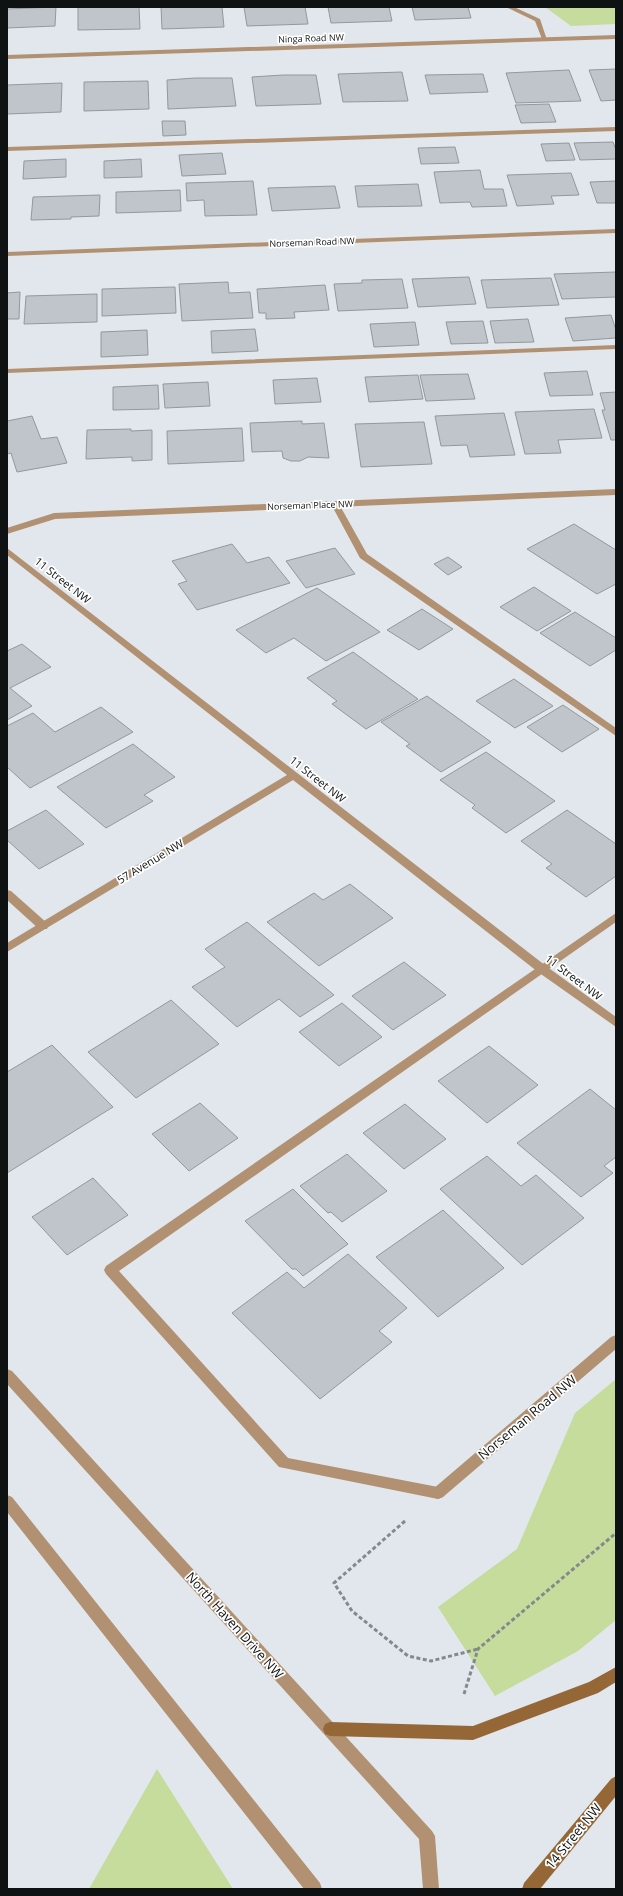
<svg xmlns="http://www.w3.org/2000/svg" width="623" height="1896" font-family="'Open Sans',sans-serif">
	<rect width="100%" height="100%" fill="#e1e7ec"/>
	<path fill="#c5dc9c" d="M545 7H616V24L571 26Z
		M616 1379V1620L578 1651 495 1696 438 1607 517 1549 575 1413Z
		M157 1769 233 1889H89Z"/>
	<path fill="#bfc5ca" stroke="#92989c" d="M56 7 55 26 7 28V9Z
		M78 7H139L140 29 78 30Z
		M161 7H222L224 27 162 29Z
		M244 7H305L308 24 247 26Z
		M328 7H389L392 21 331 23Z
		M412 7H468L471 18 415 20Z
		M616 69V100L601 101 589 70Z
		M569 70 581 101 516 103 506 73Z
		M402 72 408 101 343 102 338 74Z
		M483 74 488 92 430 94 425 75Z
		M283 75H316L321 104 256 106 252 77Z
		M195 78H232L236 106 168 109 167 80Z
		M148 81 149 109 84 111V82Z
		M62 83 61 112 7 114V85Z
		M549 104 556 122 521 123 515 105Z
		M162 121H185L186 135 163 136Z
		M613 142 616 150V159L580 160 574 143Z
		M569 143 575 160 546 161 541 144Z
		M455 147 459 163 421 164 418 148Z
		M222 153 226 174 182 176 179 155Z
		M66 159V177L23 179 24 161Z
		M141 159 142 177 104 178V161Z
		M480 170 484 189H503L507 206 472 207 470 202 440 203 434 172Z
		M571 173 579 195 551 196 554 204 517 206 507 175Z
		M253 181 257 215 205 216 204 200 187 201 186 183Z
		M616 181V203H597L590 182Z
		M418 184 422 206 358 207 355 186Z
		M335 186 340 208 272 211 268 188Z
		M180 190 181 211 116 213V192Z
		M100 195 99 216 71 217V219L31 220 33 197Z
		M616 272V297L562 299 554 274Z
		M469 277 476 304 418 307 412 279Z
		M551 278 559 305 487 308 481 280Z
		M402 279 408 308 338 311 334 284 362 283V280Z
		M228 282 229 293 250 292 253 318 182 321 179 284Z
		M325 285 329 310 294 312 295 318 266 319V313H259L257 289Z
		M175 287 176 313 102 316V289Z
		M20 292 19 319H7V293Z
		M97 294V322L24 324 26 296Z
		M611 315 616 330V338L573 341 565 318Z
		M528 319 534 342 495 343 490 321Z
		M483 321 488 343 451 344 446 322Z
		M415 322 419 345 374 347 370 324Z
		M255 329 258 351 212 353 211 331Z
		M147 330 148 355 101 357V332Z
		M587 371 593 395 550 396 544 373Z
		M468 374 475 399 426 401 420 375Z
		M418 375 423 399 369 402 365 377Z
		M317 378 321 402 275 404 273 380Z
		M208 382 210 406 165 408 163 384Z
		M158 385 159 409 113 410V387Z
		M616 392V440H611L602 410H605L600 393Z
		M594 409 602 438 558 440 561 453 525 454 515 412Z
		M504 413 515 455 470 457 467 445 441 446 435 416Z
		M32 416 41 439 57 437 67 463 17 472 11 453 7 454V421Z
		M302 421V424L324 423 329 458 308 457 300 461H291L283 458 282 451 252 452 250 423Z
		M424 422 432 464 361 467 355 424Z
		M242 428 244 461 168 464 167 431Z
		M131 429V431L152 430V460L132 461V457L86 459 87 430Z
		M574 524 616 550V584L597 594 527 549Z
		M232 544 247 563 269 557 290 583 197 610 178 584 187 581 172 561Z
		M335 548 355 574 306 588 286 561Z
		M448 557 462 567 448 575 434 564Z
		M534 587 571 611 537 631 500 607Z
		M317 588 380 632 326 661 294 638 266 653 236 630Z
		M422 609 453 629 419 650 387 630Z
		M575 612 616 638V650L590 666 540 633Z
		M22 644 51 667 10 688 32 706 7 720V651Z
		M353 652 418 699 366 729 332 704 337 701 307 678Z
		M514 679 553 706 515 728 476 701Z
		M427 696 491 742 441 772 406 746 410 744 381 722Z
		M563 705 599 729 562 752 527 727Z
		M101 707 133 732 30 788 7 767V726L33 713 55 732Z
		M133 744 175 777 144 795 153 801 106 828 57 787Z
		M486 752 555 801 506 833 472 808 475 805 440 780Z
		M46 810 84 844 39 869 7 840V831Z
		M567 810 616 844V876L586 897 546 868 552 864 521 841Z
		M350 884 393 918 319 966 267 922 314 893 323 900Z
		M247 922 334 995 300 1017 279 999 237 1027 192 987 225 967 205 949Z
		M404 962 446 995 393 1030 352 996Z
		M171 1000 219 1044 136 1098 88 1052Z
		M342 1003 382 1037 339 1066 299 1032Z
		M52 1045 113 1107 7 1173V1072Z
		M489 1046 538 1085 487 1123 438 1081Z
		M590 1089 616 1110V1157L604 1166 613 1173 581 1197 517 1143Z
		M200 1103 238 1138 189 1171 152 1134Z
		M405 1104 446 1139 404 1169 363 1133Z
		M347 1154 387 1191 342 1222 331 1212 328 1213 300 1186Z
		M487 1156 521 1186 536 1175 584 1218 522 1265 440 1189Z
		M93 1178 128 1215 67 1255 32 1217Z
		M293 1189 348 1244 303 1276 296 1269H292L245 1221Z
		M443 1210 504 1268 438 1317 376 1257Z
		M348 1254 407 1308 379 1331 392 1342 320 1399 232 1313 287 1272 304 1288Z"/>
	<g fill="none" stroke-linecap="round" stroke-linejoin="round">
		<path stroke="#84898c" stroke-width="3" stroke-dasharray="4 2.5" stroke-linecap="butt" d="M405 1521 334 1583 352 1611 408 1656 431 1661 478 1649
			M464 1694 478 1649 616 1533"/>
		<path fill="#b19172" fill-rule="evenodd" d="M506 7H514L540 19 547 40 542 39 535 21Z
			M616 127V131L7 151V147Z
			M616 345V349L7 373V369Z
			M335 501 339 504 367 554 616 728V736L360 558 331 504Z
			M7 890 11 891 47 923 48 926 47 929H39L7 900Z
			M616 913V922L119 1271 288 1458 438 1487 443 1489 445 1493 443 1497 438 1499 279 1467 106 1274 104 1270 106 1266Z"/>
		<path fill="#b19172" fill-rule="evenodd" d="M616 35V39L7 59V55Z
			M616 229V233L7 256V252Z
			M616 489V495L55 519 7 534V528L54 513Z
			M7 548 546 966 616 1017V1027L538 972 293 780 7 952V943L287 775 7 555Z
			M616 1335V1349L443 1497 438 1499 433 1497 431 1493 433 1489 611 1337Z"/>
		<path fill="#b19172" fill-rule="evenodd" d="M7 1369 12 1371 432 1831 435 1836 439 1889H423L419 1839 7 1384Z
			M7 1495 12 1497 320 1883 322 1889H304L7 1512Z"/>
		<path fill="#956737" fill-rule="evenodd" d="M616 1667V1682L598 1693 473 1740 330 1736 325 1734 323 1729 325 1724 330 1722 473 1726 589 1682Z
			M616 1776V1796L540 1889H522L524 1883 611 1779Z"/>
	</g>
	<g text-anchor="middle" dominant-baseline="central" stroke-width="3.5" stroke-linejoin="round" paint-order="stroke">
		<g font-size="9" fill="#0f1213" stroke="#fff">
			<text transform="translate(311 38) rotate(-2)">Ninga Road NW</text>
			<text transform="translate(312 242) rotate(-2)">Norseman Road NW</text>
			<text transform="translate(310 505) rotate(-2)">Norseman Place NW</text>
		</g>
		<g font-size="11" fill="#0f1213" stroke="#fff">
			<text transform="translate(63 580) rotate(38)">11 Street NW</text>
			<text transform="translate(318 779) rotate(38)">11 Street NW</text>
			<text transform="translate(150 861) rotate(-31)">57 Avenue NW</text>
			<text transform="translate(574 977) rotate(37)">11 Street NW</text>
		</g>
		<g font-size="13" fill="#0f1213" stroke="#fff">
			<text transform="translate(527 1417) rotate(-40)">Norseman Road NW</text>
			<text transform="translate(235 1625) rotate(48)">North Haven Drive NW</text>
			<text transform="translate(573 1836) rotate(-51)">14 Street NW</text>
		</g>
	</g>
	<rect width="623" height="1896" fill="none" stroke="#0f1213" stroke-width="16"/>
</svg>
